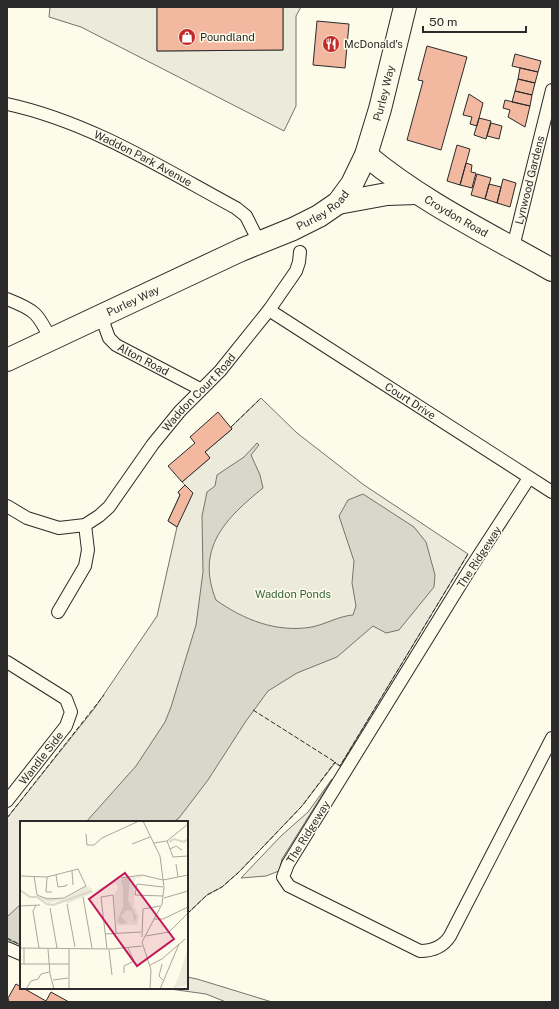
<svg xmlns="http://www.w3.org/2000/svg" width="559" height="1009" font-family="'Public Sans',sans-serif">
	<rect width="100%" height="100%" fill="#fdfbea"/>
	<path fill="#ecebdb" stroke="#74746e" d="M261 398 297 433 364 485 468 554 340 766 335 763 302 806 239 872 222 887 207 895 187 914V822H21V945L7 939V818L94 709 157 616 177 527 168 521 180 495 178 492 185 485 182 482 210 458 205 452 232 429 231 427Z
		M332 779 282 859 279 871 266 876 241 878 281 836 308 812Z
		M187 977 197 979 272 1002H226L206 994 163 988H187Z"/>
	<path fill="#eceadb" stroke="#74746e" d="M50 7H157V51L283 50V7H301L296 16V106L284 131 81 27 49 17Z"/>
	<path fill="#d8d7c9" stroke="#74746e" d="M257 443 259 445 251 455 260 475 263 488C226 518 195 548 216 600 244 620 277 633 312 627 326 624 339 616 353 615L356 606 352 583 354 561 339 516 348 500 363 494 414 527 426 542 435 575 434 587 399 630 386 633 373 626 337 657 297 673 268 691 246 721 208 780 179 818 173 822H86L136 766 165 722 171 707 196 625 203 572 202 516 207 492 215 486 217 475 244 457Z
		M21 904V945L7 939V917Z"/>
	<path fill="#f2b8a0" stroke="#2b2b2b" d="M157 7H283V50L157 51Z
		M317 21 349 24 345 68 313 65Z
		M427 46 467 57 441 150 407 140 423 81 418 80Z
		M515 54 541 61 538 72 512 66Z
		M520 68 538 72 535 83 518 79Z
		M518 79 535 83 532 95 515 91Z
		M515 91 532 95 530 106 512 102Z
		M469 94 483 103 477 126 470 124 472 117 463 115Z
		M505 100 530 106 525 127 508 117 510 110 503 108Z
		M479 118 491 121 486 139 474 135Z
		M491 123 502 126 499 139 487 136Z
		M457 145 470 149 460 185 447 181Z
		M466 163 472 165 471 172 476 173 472 188 460 185Z
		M477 174 491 178 485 199 471 195Z
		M503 179 516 183 510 207 497 203Z
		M489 184 501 187 497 203 485 199Z
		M218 412 232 429 205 452 210 458 182 482 168 466 195 443 190 437Z
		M185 485 193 493 177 527 168 521 180 495 178 492Z
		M16 984 46 1001 51 992 69 1002H9L8 998Z"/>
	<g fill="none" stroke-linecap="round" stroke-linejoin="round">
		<g stroke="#2b2b2b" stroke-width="14">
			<g id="street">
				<path id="s1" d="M7 104C90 122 162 168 236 208L246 216 259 242"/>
				<path id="s2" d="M513 247 552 90"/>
				<path d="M7 299C35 310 38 313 51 340"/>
				<path id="s3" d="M269 310 552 492"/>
				<path id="s4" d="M101 316 109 338 116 345 200 389"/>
				<path d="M529 478 470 569 288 864 283 877 289 886 420 951C433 951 443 947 450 936L552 738"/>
				<path id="s5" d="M7 506 27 518 59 528 85 525 99 516 109 507 153 444 180 411 220 371 269 310 296 271 299 262 300 252"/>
				<path d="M58 612 85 566 88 550 85 525"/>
				<path d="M7 662 66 699 71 712 66 726 7 801"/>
				<path d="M7 948 21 954"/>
			</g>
		</g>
		<g stroke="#2b2b2b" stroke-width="24">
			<g id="highway">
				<path id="s6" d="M366 155C422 202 489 234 552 270"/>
				<path d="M338 203 387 194 416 193"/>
				<path id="s7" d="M7 360 241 250 293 229 319 216 338 203 352 184 366 155 380 109 405 7"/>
			</g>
		</g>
		<use href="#street" stroke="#fdfbea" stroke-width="12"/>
		<use href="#highway" stroke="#fdfbea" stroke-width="22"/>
		<path stroke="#2b2b2b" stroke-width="1" stroke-dasharray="5 2" stroke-linecap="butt" d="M231 427 261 398
			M253 710 335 762
			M7 818 104 695
			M187 914 207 895 222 887 239 872 302 806 335 762 340 766 468 554
			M7 938 21 945"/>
	</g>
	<defs>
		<g id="shop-disc" transform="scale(0.9)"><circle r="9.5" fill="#c62828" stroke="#fdfbea"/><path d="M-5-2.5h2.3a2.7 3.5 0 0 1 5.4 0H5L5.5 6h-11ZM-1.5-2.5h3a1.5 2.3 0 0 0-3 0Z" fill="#fff"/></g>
		<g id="restaurant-disc" transform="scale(0.9)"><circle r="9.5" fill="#c62828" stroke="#fdfbea"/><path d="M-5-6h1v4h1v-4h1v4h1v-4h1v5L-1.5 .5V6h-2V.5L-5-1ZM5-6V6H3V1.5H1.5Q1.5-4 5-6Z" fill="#fff"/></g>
	</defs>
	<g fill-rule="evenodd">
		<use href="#shop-disc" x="187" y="37"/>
		<use href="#restaurant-disc" x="331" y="44"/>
	</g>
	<g text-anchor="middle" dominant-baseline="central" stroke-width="3" stroke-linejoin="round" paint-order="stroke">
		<g font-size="11" fill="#2b2b2b" stroke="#fdfbea" text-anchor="start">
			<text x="200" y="37">Poundland</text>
			<text x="344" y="44">McDonald's</text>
		</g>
		<g font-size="11" fill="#2b2b2b" stroke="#fdfbea">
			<text stroke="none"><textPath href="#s7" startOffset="487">Purley Way</textPath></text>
			<text stroke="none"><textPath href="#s1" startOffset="147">Waddon Park Avenue</textPath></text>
			<text stroke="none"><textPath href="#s2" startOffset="69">Lynwood Gardens</textPath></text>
			<text stroke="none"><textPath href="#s7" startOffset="350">Purley Road</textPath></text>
			<text stroke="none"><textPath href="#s6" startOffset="109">Croydon Road</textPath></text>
			<text stroke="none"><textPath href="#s7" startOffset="139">Purley Way</textPath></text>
			<text stroke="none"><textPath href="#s4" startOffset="64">Alton Road</textPath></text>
			<text stroke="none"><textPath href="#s5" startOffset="259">Waddon Court Road</textPath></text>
			<text stroke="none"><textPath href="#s3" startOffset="168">Court Drive</textPath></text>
			<text transform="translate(479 557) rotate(-57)">The Ridgeway</text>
			<text transform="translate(41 758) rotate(-52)">Wandle Side</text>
			<text transform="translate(308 832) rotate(-58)">The Ridgeway</text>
		</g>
		<g font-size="11" fill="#34623c" stroke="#fdfbea">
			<text x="293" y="594">Waddon Ponds</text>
		</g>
	</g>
	<g transform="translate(20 821)">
		<rect width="168" height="168" fill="#fdfbea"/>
		<path d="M120 55 125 56 116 57 114 62V85L119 95 117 104H96L94 74 98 67 96 62 47 83 45 79 29 82 16 75 44 78 67 65 72 68V71L100 58ZM168 127V164L153 167 159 155Z" fill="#ecebdb"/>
		<path d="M110 56 108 79 117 97 115 101 112 90 107 89 101 95 107 102 101 103 97 100 103 86V66L101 59Z" fill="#d8d7c9"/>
		<path fill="none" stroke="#d8d7c9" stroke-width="2" d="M149 21 154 18 164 21 168 18M0 69 10 76H17L27 83 33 84 72 70"/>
		<path fill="none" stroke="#a9a89e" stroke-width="1" d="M123 0 140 35 144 66 142 83 122 121 131 149 130 168M66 13 67 24H74L82 17 119 0M147 20 153 36 168 35M134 22 147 20 168 3M112 23 130 16M150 28 156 25 162 29M156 43 158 56M52 50 53 64M36 54 38 66 46 65 47 63M0 55 27 56 58 48 66 65 44 77 27 78 17 74 14 55M27 56 26 71H32M101 57 122 54 143 59 168 54M143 75 115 74 117 63 143 66M63 76 72 127M144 77 168 70M47 83 55 126M16 84 13 90 19 127M0 85 20 84M30 87 37 127M134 98H143L168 86M85 113 121 111M126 115 149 111 168 92M122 116 123 88 140 85M0 127 92 128 122 125M4 127V143M28 128 30 153 34 168M87 128 81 76 93 74 96 112M89 129 92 154M0 143H49M142 143 139 155 144 160M130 144 142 138 165 118M104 152V145L114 140 108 127M18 158 21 153 29 151M33 159 48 157M49 167V127M6 168 11 160 18 158M140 168 159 123"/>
		<path fill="#c2185b" fill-opacity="0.15" stroke="#c2185b" stroke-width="2" d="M105 52 154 118 117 145 69 78Z"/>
		<rect width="168" height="168" fill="none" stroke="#2b2b2b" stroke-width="2"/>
	</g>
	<rect width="559" height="1009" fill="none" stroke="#2b2b2b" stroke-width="16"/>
	<path d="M423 26v6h103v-6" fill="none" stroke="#2b2b2b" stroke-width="2"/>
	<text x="429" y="26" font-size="12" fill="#2b2b2b" stroke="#fdfbea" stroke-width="3" paint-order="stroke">50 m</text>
</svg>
